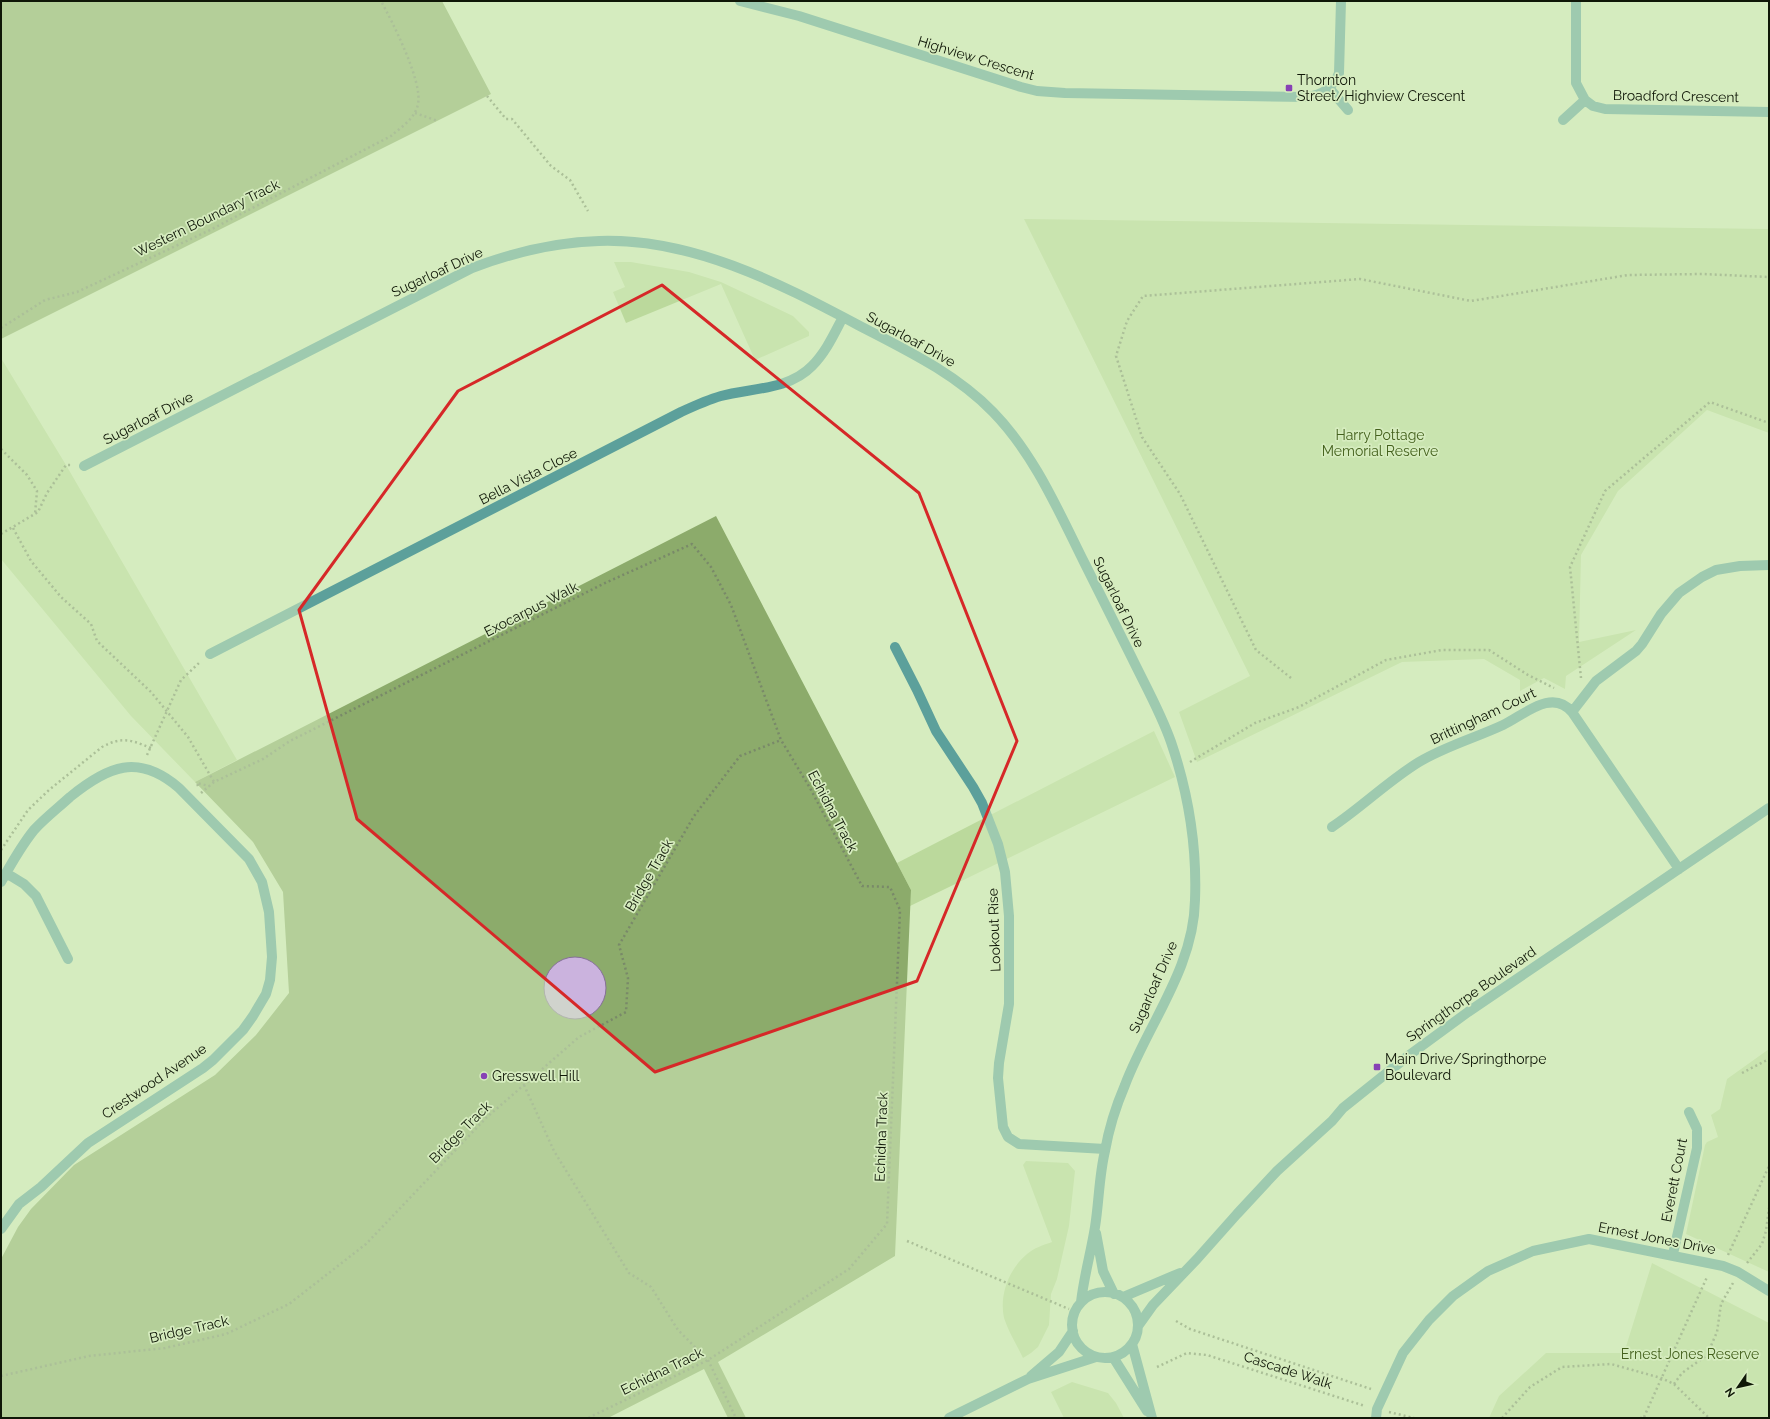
<svg xmlns="http://www.w3.org/2000/svg" width="1770" height="1419" font-family="Raleway,sans-serif">
	<rect width="100%" height="100%" fill="#d6ecbf"/>
	<path fill="#bbd99c" d="M1024 219 1769 229V433L1707 410 1618 491 1581 555 1579 642 1636 630 1566 676 1565 689 1544 678 1520 691V680L1484 659 1402 662 1197 762 1179 712 1250 676Z
		M614 262H631L689 272 721 282 793 316 809 332V336L755 360 721 284 626 323 613 292 625 287Z
		M1 358 66 465 237 760 195 782 131 716 1 559Z
		M1154 731 1175 777 910 906 911 890 897 863Z
		M1769 1049V1272L1686 1234 1705 1145 1707 1142 1718 1137 1711 1115 1720 1109 1727 1079Z
		M1026 1161 1068 1163 1075 1171 1069 1226 1057 1279 1051 1294 1049 1325 1038 1347 1031 1353 1023 1358C1017 1345 1008 1331 1004 1318 999 1295 1009 1269 1027 1254 1034 1248 1043 1245 1052 1242L1023 1165Z
		M1652 1263 1769 1323V1411L1767 1418H1489L1499 1396 1546 1353H1624Z
		M1072 1382 1108 1393 1116 1403 1124 1418H1064L1051 1392Z"/>
	<path fill="#8cab6b" d="M1 1H442L491 94 1 339Z
		M716 516 911 890 895 1256 718 1362 746 1418H728L704 1369 608 1418H1V1259L18 1227 31 1209 74 1165 215 1075 256 1035 289 993 283 892 253 842 195 782Z"/>
	<path fill="#cbb3de" stroke="#857097" d="M544 988a31 31 0 1 1 62 0a31 31 0 1 1-62 0Z"/>
	<g fill="none" stroke-linecap="round" stroke-linejoin="round">
		<path stroke="#798969" stroke-width="2.5" stroke-dasharray="2 3" stroke-linecap="butt" d="M487 96 506 119H512L551 166 570 180 588 211
			M415 113 438 121
			M1 328 45 300 77 292 210 230 391 136C401 127 415 119 418 104 423 82 392 21 381 1
			M1 449 27 475 37 491 35 514
			M13 528 31 561 61 597 91 624 97 641 151 692 188 737 214 782
			M1 534 38 512 47 493 66 465H71
			M1291 678 1256 650 1180 494 1142 437 1116 356 1127 321 1143 296 1360 279 1471 301 1628 275 1702 274 1769 277
			M1581 678 1570 567 1605 491 1710 402 1769 423
			M147 755 181 680 200 662
			M1190 762 1255 723 1299 707 1386 660 1442 650H1489L1528 675 1554 688
			M198 786 197 783 209 786
			M201 793 214 782 263 759 290 741 605 583 692 544 711 567 731 605 781 740 810 788 862 886 890 887 900 910 887 1224 849 1269 708 1360 588 1418
			M1 850 28 810 49 790 102 747C122 736 131 740 151 748
			M1742 1073 1769 1059
			M524 1085 554 1151 629 1273 651 1287 678 1330 708 1360 736 1418
			M907 1241 1069 1309
			M1728 1255 1769 1166
			M1747 1263 1762 1244 1766 1231 1769 1208
			M1176 1321 1190 1329 1371 1389
			M1157 1367 1187 1353 1207 1355 1365 1406
			M1 1376 89 1356 165 1348 226 1334 289 1304 366 1244 486 1118 579 1037 626 1012 628 978 619 945 694 816 740 756 781 740
			M1674 1384 1682 1373 1707 1355 1717 1332 1721 1304 1733 1283
			M1389 1412 1414 1418
			M1644 1417 1707 1277
			M1502 1418 1530 1387 1562 1367 1611 1364 1661 1378 1674 1384 1709 1418
			M1640 1418H1646"/>
		<path stroke="#5ca09b" stroke-width="10" d="M740 1 799 16 1021 87 1037 91 1065 93 1307 97C1323 95 1333 88 1339 73L1341 1
			M1576 1V83L1585 100 1593 106 1605 109 1769 112
			M1330 89 1348 110
			M1563 120 1585 100
			M84 466 472 268C512 253 555 242 599 241 692 238 777 282 858 325 906 350 955 373 993 412 1034 454 1058 510 1084 562 1100 594 1116 626 1132 658 1145 685 1161 713 1171 742 1188 792 1197 847 1195 900 1194 968 1148 1024 1125 1085 1116 1106 1109 1128 1105 1151 1099 1176 1099 1202 1095 1227 1091 1252 1084 1276 1081 1302
			M895 647 917 690 936 731 973 787 982 803 998 844 1005 872 1009 916V1004L999 1063 998 1078 1003 1127 1008 1137 1019 1144 1105 1149
			M210 654 681 412C694 406 707 400 721 396 751 388 789 390 812 366 826 352 834 334 843 317
			M1572 712 1596 681 1636 651 1642 644 1661 614 1679 593 1702 577 1716 570 1740 566 1769 565
			M1332 827C1362 807 1388 781 1419 762 1446 746 1475 738 1503 725 1524 715 1552 688 1572 712L1679 869
			M6 873 24 884 36 896 68 959
			M1 882C11 864 21 846 34 830 45 818 58 808 70 797 108 766 138 753 179 788L249 859 262 882 269 912 272 957 270 980 266 994 253 1016 243 1030 213 1060 203 1068 88 1143 41 1187 19 1204 1 1229
			M1096 1233 1103 1271 1114 1294
			M1673 1254 1697 1148V1129L1689 1112
			M1072 1325a33 33 0 1 1 66 0a33 33 0 1 1-66 0Z
			M1123 1297 1180 1273
			M1138 1326 1153 1305 1197 1259 1237 1214 1277 1171 1332 1121 1343 1108 1408 1056 1468 1012 1769 808
			M1132 1344 1152 1418
			M1113 1357 1147 1411
			M1031 1376 1059 1352 1073 1331
			M949 1418 1028 1379 1096 1357
			M1376 1418 1377 1409 1403 1353 1429 1320 1453 1296 1488 1271 1533 1251 1589 1239 1723 1266 1738 1272 1769 1291"/>
	</g>
	<path d="M0 0H1770V1419H0ZM662 285 919 493 1017 741 917 981 655 1072 357 819 299 610 458 391Z" fill="#d6ecbf" fill-opacity=".55" fill-rule="evenodd"/>
	<path fill="none" stroke="#d62828" stroke-width="3" stroke-linejoin="round" d="M662 285 919 493 1017 741 917 981 655 1072 357 819 299 610 458 391Z"/>
	<g fill="#8741b5" stroke="#d6ecbf" stroke-width="1.5">
		<rect x="1285" y="84" width="8" height="8" rx="2"/>
		<rect x="1373" y="1063" width="8" height="8" rx="2"/>
		<circle cx="484" cy="1076" r="4"/>
	</g>
	<g text-anchor="middle" dominant-baseline="central" stroke-width="3.5" stroke-linejoin="round" paint-order="stroke">
		<g font-size="14" fill="#0f1707" stroke="#d6ecbf">
			<text transform="translate(976 58) rotate(17)">Highview Crescent</text>
			<text transform="translate(1676 96) rotate(1)">Broadford Crescent</text>
			<text transform="translate(207 218) rotate(-26)">Western Boundary Track</text>
			<text transform="translate(437 272) rotate(-25)">Sugarloaf Drive</text>
			<text transform="translate(911 339) rotate(29)">Sugarloaf Drive</text>
			<text transform="translate(148 418) rotate(-27)">Sugarloaf Drive</text>
			<text transform="translate(528 476) rotate(-27)">Bella Vista Close</text>
			<text transform="translate(1119 602) rotate(64)">Sugarloaf Drive</text>
			<text transform="translate(531 609) rotate(-27)">Exocarpus Walk</text>
			<text transform="translate(1483 716) rotate(-25)">Brittingham Court</text>
			<text transform="translate(833 811) rotate(62)">Echidna Track</text>
			<text transform="translate(649 875) rotate(-60)">Bridge Track</text>
			<text transform="translate(994 930) rotate(-92)">Lookout Rise</text>
			<text transform="translate(1153 987) rotate(-66)">Sugarloaf Drive</text>
			<text transform="translate(1471 994) rotate(-35)">Springthorpe Boulevard</text>
			<text transform="translate(154 1081) rotate(-34)">Crestwood Avenue</text>
			<text transform="translate(460 1132) rotate(-45)">Bridge Track</text>
			<text transform="translate(881 1137) rotate(-88)">Echidna Track</text>
			<text transform="translate(1674 1180) rotate(-79)">Everett Court</text>
			<text transform="translate(1657 1238) rotate(11)">Ernest Jones Drive</text>
			<text transform="translate(189 1329) rotate(-13)">Bridge Track</text>
			<text transform="translate(1288 1370) rotate(18)">Cascade Walk</text>
			<text transform="translate(662 1371) rotate(-26)">Echidna Track</text>
		</g>
		<g font-size="14" fill="#0f1707" stroke="#d6ecbf" text-anchor="start">
			<text x="1297" y="80">Thornton<tspan x="1297" dy="16">Street/Highview Crescent</tspan></text>
			<text x="1385" y="1059">Main Drive/Springthorpe<tspan x="1385" dy="16">Boulevard</tspan></text>
			<text x="492" y="1076">Gresswell Hill</text>
		</g>
		<g font-size="14" fill="#44611d" stroke="#d6ecbf">
			<text x="1380" y="435">Harry Pottage<tspan x="1380" dy="16">Memorial Reserve</tspan></text>
			<text x="1690" y="1354">Ernest Jones Reserve</text>
		</g>
	</g>
	<rect width="1770" height="1419" fill="none" stroke="#0f1707" stroke-width="4"/>
	<g transform="translate(1738 1387) rotate(236)" stroke="#d6ecbf" stroke-width="3" paint-order="stroke">
	<path d="M0-3L7 15L0 10L-7 15Z" fill="#0f1707"/>
	<text y="-6" font-size="11" font-weight="bold" text-anchor="middle" fill="#0f1707">N</text>
	</g>
</svg>
